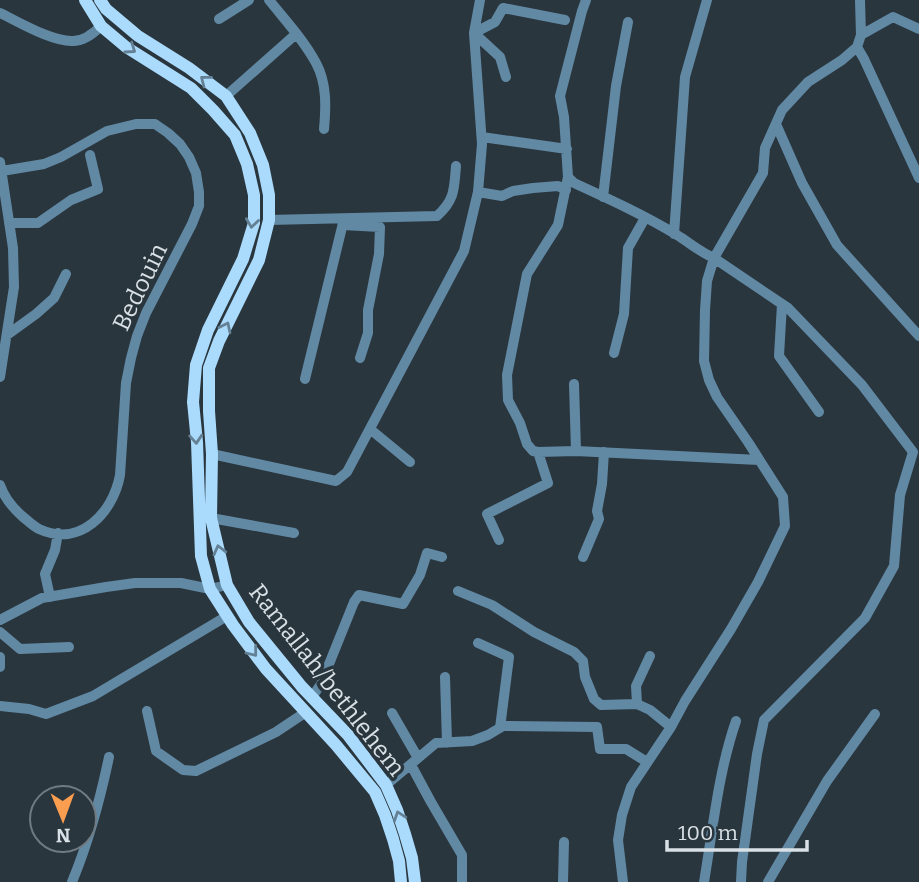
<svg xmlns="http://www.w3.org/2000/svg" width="919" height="882" font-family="Bitter,serif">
	<rect width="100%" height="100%" fill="#2a363e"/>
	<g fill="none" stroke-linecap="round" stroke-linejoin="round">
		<path stroke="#6289a4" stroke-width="10" d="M269 0C285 20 304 40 316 63 327 83 326 107 324 129
			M586 0 582 11 560 96 564 117 568 177 574 183C609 199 644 215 677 235 690 243 700 252 714 258L788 308 862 385 913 452 900 495 894 566 865 618 764 720 757 754 742 862 741 882
			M860 0 861 35
			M0 13C19 22 52 42 73 41 84 41 94 33 101 26
			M219 19 249 0
			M857 47 864 59 919 178
			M506 77 500 57 474 33 495 22 503 8 565 20
			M226 96 296 34
			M776 124 802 183 837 245 919 336
			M482 137 567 149
			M0 162 13 248 14 287 0 377
			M568 177 558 225 527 274 507 375 508 400 520 423 527 444 533 451 538 452 576 451 759 460
			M478 192 502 196 513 191 533 188 558 186 566 190
			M603 197 616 86 628 22
			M269 220 437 216C455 200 454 189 456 166
			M9 223H38L71 200 98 189 90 155
			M343 225 380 227 379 254 368 310V333L360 358
			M674 234 685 77 707 0
			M782 304 779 356 819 412
			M7 335 36 314 54 298 66 274
			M614 353 624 314 628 248 645 218
			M305 379 344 219
			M574 384 576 451
			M370 429 410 462
			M212 454 336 481 347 472 464 251 478 192 482 144 474 33 480 0
			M0 485C4 497 12 507 22 516 27 520 33 526 39 529 80 548 113 513 120 475L126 383 131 358 137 336 146 313 192 224 199 206V192L196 173 189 157 180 144 168 133 155 124H136L107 131 61 157 44 164 2 171
			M211 518 294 533
			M499 540 487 514 548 483 538 452
			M583 557 599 519 597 511 602 484 604 452
			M458 591 492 605 534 632 574 652 583 661 585 677 594 699 601 705 637 704 650 710 671 727
			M50 597 45 574 55 550 58 533
			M0 620 42 598 106 587 135 583H181L210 589 227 585
			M0 632 20 649 69 647
			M478 643 509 657 500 728
			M0 657V667
			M445 677 447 743
			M312 697 321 684 354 602 359 595 403 604 420 575 427 553 442 557
			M637 704 636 686 650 656
			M0 706 29 709 46 714 93 696 227 616
			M147 711 156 751 183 770 196 771 276 732 306 712
			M392 713 418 758
			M411 765 431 802 462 855V882
			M386 785 436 743 472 741 488 735 503 726 597 727 600 749H626L647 762
			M72 882C89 841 100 800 109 757
			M563 882 564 842
			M623 882 618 840 622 815 631 787 671 727 685 701 731 629 758 582 785 526 783 497 748 442 717 397 709 380 704 361 705 310 707 281 714 258 763 173 765 148 782 110 808 82 842 60 857 47 861 35 893 17 919 29
			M704 882C713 829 718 773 736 721
			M768 882 827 781 875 714"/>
		<path stroke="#abdbfc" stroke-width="12" d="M85 0 101 26 126 47 191 88 213 110 235 135 247 164 254 195V223L243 259 208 330 196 365 193 402 197 442 201 556 210 589 233 625 266 669 336 745 375 792 385 815 393 839 399 861 401 882
			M100 0 106 9 138 36 189 68 226 96 250 133 263 165 269 195V220L259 260 219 341 209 368V411L212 454 211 518 227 585 249 622 302 687 348 735 386 785 397 810 405 834 412 858 415 882"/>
	</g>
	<defs><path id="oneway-chevron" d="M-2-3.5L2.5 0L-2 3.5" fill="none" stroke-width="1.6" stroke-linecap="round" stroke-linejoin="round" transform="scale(1.75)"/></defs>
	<g stroke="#648094">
		<use href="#oneway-chevron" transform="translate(131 49) rotate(35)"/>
		<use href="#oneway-chevron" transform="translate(205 80) rotate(-142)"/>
		<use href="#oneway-chevron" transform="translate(252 223) rotate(98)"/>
		<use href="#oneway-chevron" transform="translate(226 327) rotate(-64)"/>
		<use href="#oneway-chevron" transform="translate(196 439) rotate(86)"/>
		<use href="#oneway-chevron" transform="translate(219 550) rotate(-104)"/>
		<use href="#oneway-chevron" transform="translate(253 652) rotate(52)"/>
		<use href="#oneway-chevron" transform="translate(399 816) rotate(-109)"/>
	</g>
	<g text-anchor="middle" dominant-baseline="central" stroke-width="7" stroke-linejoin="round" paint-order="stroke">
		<g font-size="24" fill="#d9e1e6" stroke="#2a363e">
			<text transform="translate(140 287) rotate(-64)">Bedouin</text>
			<text transform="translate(327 680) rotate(52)">Ramallah/bethlehem</text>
		</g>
	</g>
	<g transform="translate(63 819) rotate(179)"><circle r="33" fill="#2a363e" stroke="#707a81" stroke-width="2"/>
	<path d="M0-5L12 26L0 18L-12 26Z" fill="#fb9e50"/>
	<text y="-10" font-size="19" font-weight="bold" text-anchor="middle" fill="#d9e1e6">N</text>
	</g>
	<path d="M667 840v10h140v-10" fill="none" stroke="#d9e1e6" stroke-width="3.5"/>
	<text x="678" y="840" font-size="21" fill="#d9e1e6" stroke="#2a363e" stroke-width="5" paint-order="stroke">100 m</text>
</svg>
